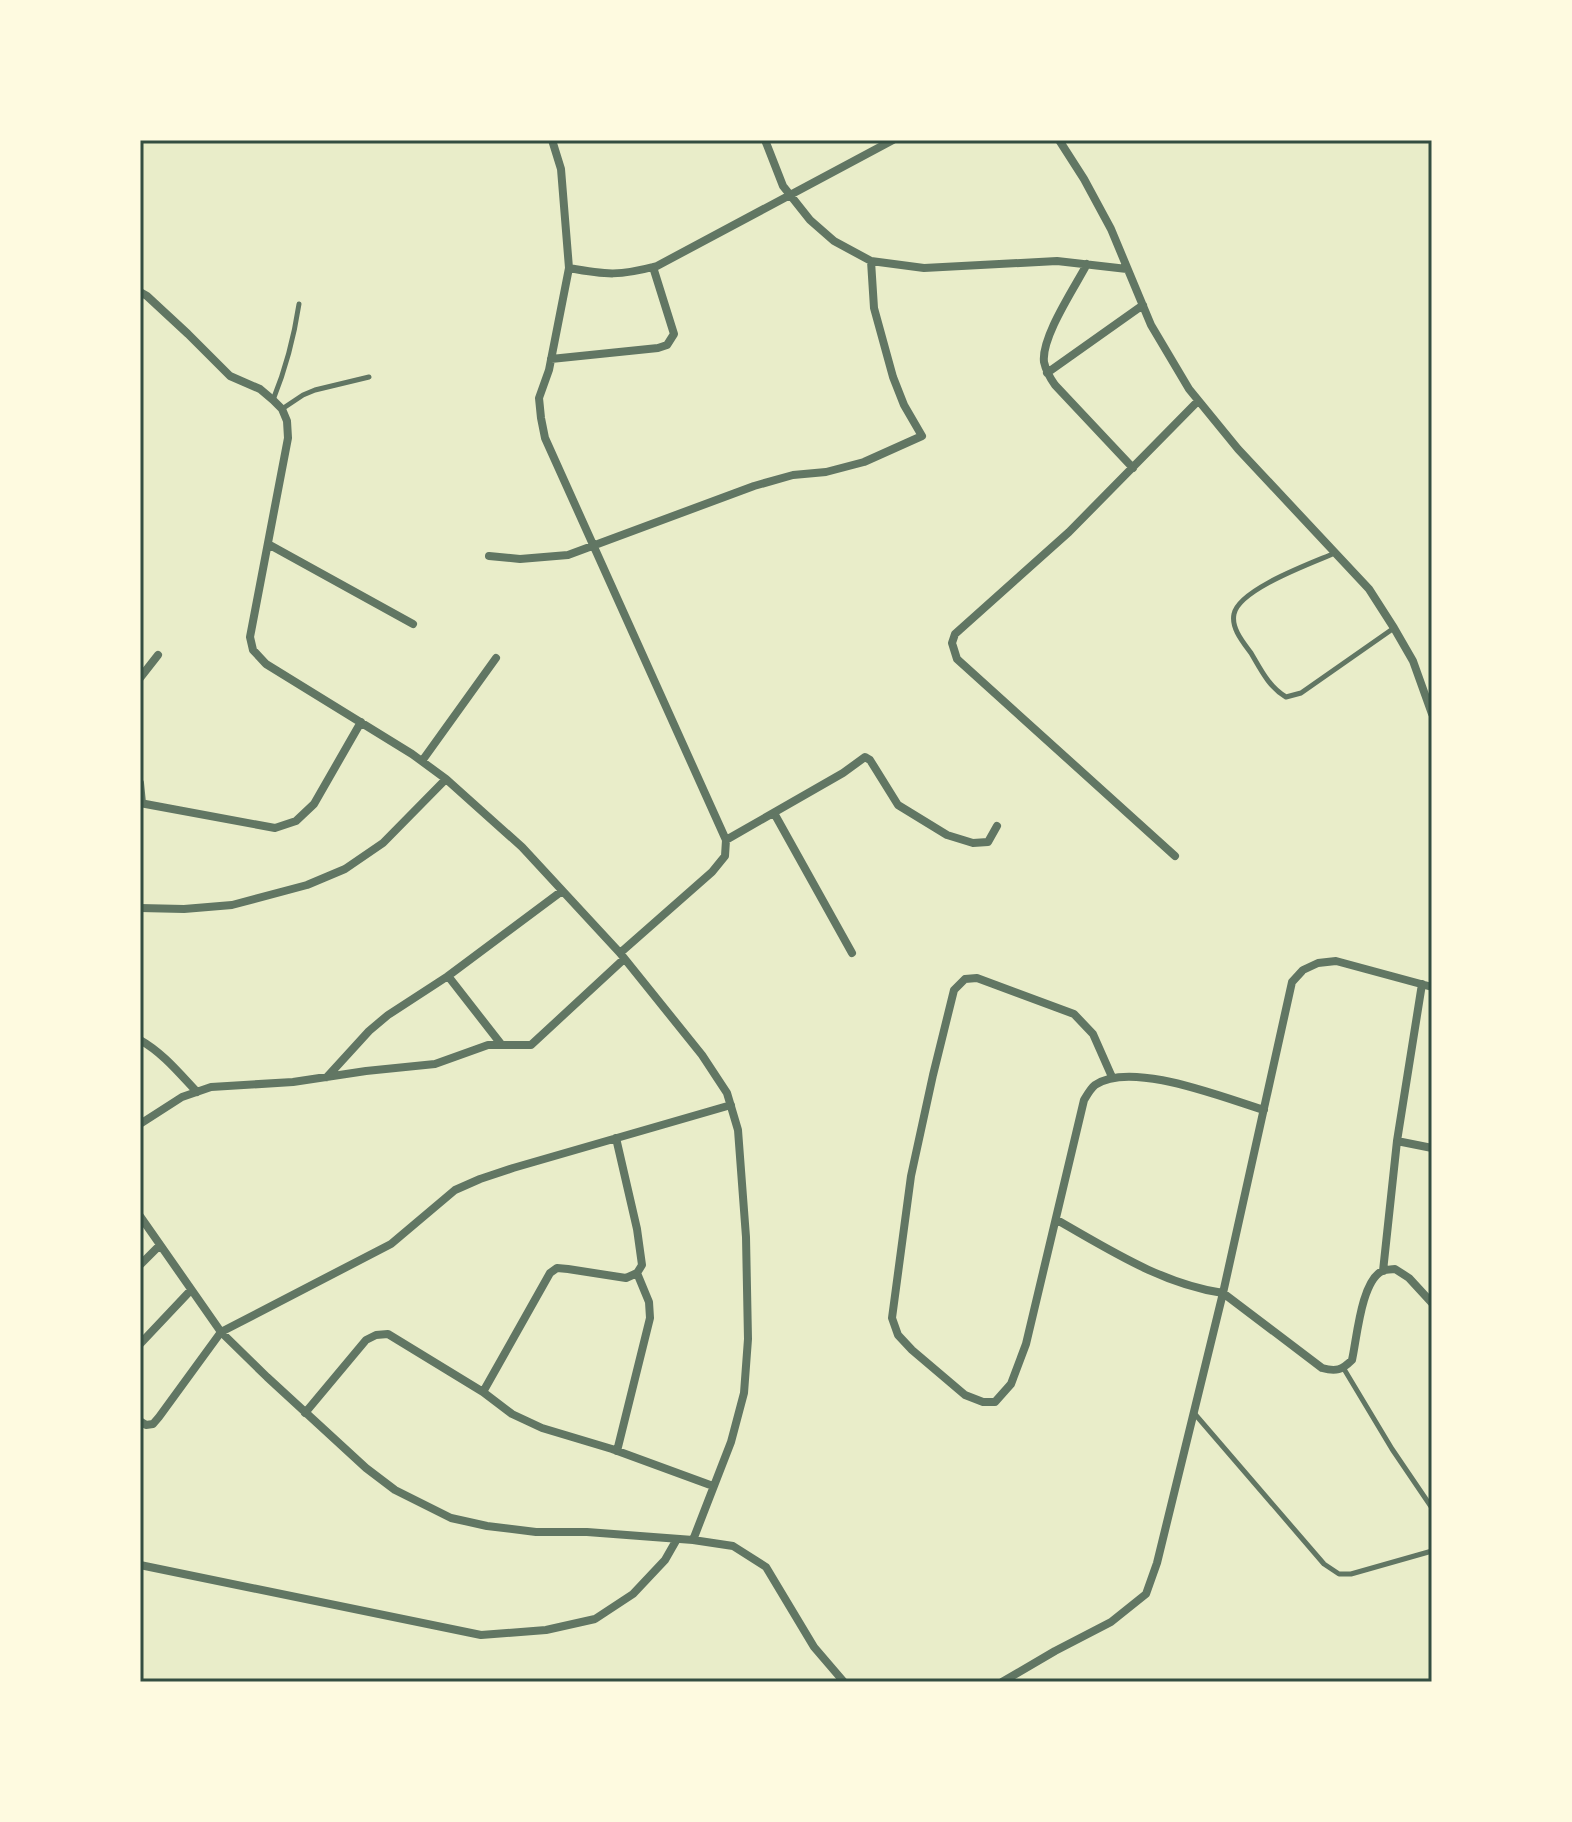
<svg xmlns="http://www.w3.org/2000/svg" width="1572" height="1822" font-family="'Playfair Display',serif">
	<rect width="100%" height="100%" fill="#e9edc9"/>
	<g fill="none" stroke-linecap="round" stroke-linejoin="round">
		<path stroke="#617663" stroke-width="5" d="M273 400C286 368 294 337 299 304
			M282 409 303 395 315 390 369 377
			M1335 553C1312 563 1239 589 1234 614 1231 628 1243 642 1251 653 1261 670 1269 687 1286 697L1301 693 1394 628
			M1344 1369 1392 1449 1432 1508
			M1194 1413 1324 1564 1339 1574H1351L1432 1551"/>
		<path stroke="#617663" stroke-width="8" d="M552 140 561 169 569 268 549 370 539 398 541 418 545 438 726 840 725 856 712 872 620 953
			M765 140 783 186 810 220 834 241 871 261 924 268 1057 261 1127 269
			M1059 140 1084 179 1111 229 1151 325 1189 389 1238 449 1369 589 1394 628 1413 661 1432 714
			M1087 264C1075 287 1041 337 1044 362 1046 371 1050 378 1055 385L1133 468
			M569 268C607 275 619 276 657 266L893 140
			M140 292 147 296 188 334 230 376 260 389 273 400 282 409 287 421 288 438 250 637 253 650 266 664 412 754 446 779 522 847 620 953 702 1055 727 1093 738 1130 746 1237 748 1339 744 1393 731 1442 693 1540
			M551 359 658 348 667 345 674 334 653 267
			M1047 373 1143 305
			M268 544 413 624
			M489 556 520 559 568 555 754 486 793 475 826 472 864 462 922 436 904 405 893 377 874 308 871 261
			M140 678 158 655
			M422 761 496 658
			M140 783 142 803
			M140 803 275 828 296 821 314 804 361 722
			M774 813 852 953
			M726 840 843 773 865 757 870 760 898 805 947 835 973 843 988 842 997 826
			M1175 856 957 659 952 643 955 634 1069 532 1198 401
			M140 908 184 909 232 905 307 885 345 869 383 843 446 779
			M448 976 501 1044
			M140 1040C163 1053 179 1073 197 1092
			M327 1077 369 1031 388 1015 448 976 562 891
			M1112 1077 1093 1034 1074 1014 977 978 965 979 954 990 933 1075 911 1176 892 1318 898 1335 912 1350 965 1395 983 1402H995L1011 1384 1026 1344 1084 1100C1087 1095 1091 1088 1095 1085 1131 1060 1224 1098 1264 1110
			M140 1124 182 1097 211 1087 293 1082 366 1071 435 1064 488 1045H531L624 959
			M1397 1141 1432 1148
			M140 1216 221 1332 267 1377 366 1468 395 1490 451 1518 487 1526 536 1532H587L693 1540 733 1546 766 1567 814 1647 844 1682
			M1057 1220C1110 1250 1162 1284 1223 1293L1322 1368C1336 1372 1342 1370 1352 1360 1357 1338 1361 1282 1382 1271 1384 1270 1393 1269 1395 1269L1409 1278 1432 1303
			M140 1265 160 1245
			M1383 1271 1397 1141 1422 984
			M140 1344 191 1290
			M483 1392 550 1273 557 1268 568 1269 626 1278 637 1273 642 1265 637 1229 616 1138
			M305 1413 366 1340 376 1335 388 1334 483 1392 512 1414 542 1428 612 1449 713 1486
			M140 1421 146 1425 153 1424 159 1417 221 1332 391 1244 455 1190 480 1179 513 1168 731 1105
			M617 1451 650 1318 649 1302 637 1273
			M140 1565 481 1635 546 1630 595 1619 633 1594 665 1560 677 1539
			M1002 1682 1055 1651 1111 1622 1146 1594 1157 1563 1223 1293 1292 982 1303 970 1318 963 1336 961 1432 987"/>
	</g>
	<rect width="1572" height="1822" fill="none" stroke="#fefae0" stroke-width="284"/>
	<rect x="142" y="142" width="1288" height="1538" fill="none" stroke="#344e41" stroke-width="3"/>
</svg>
